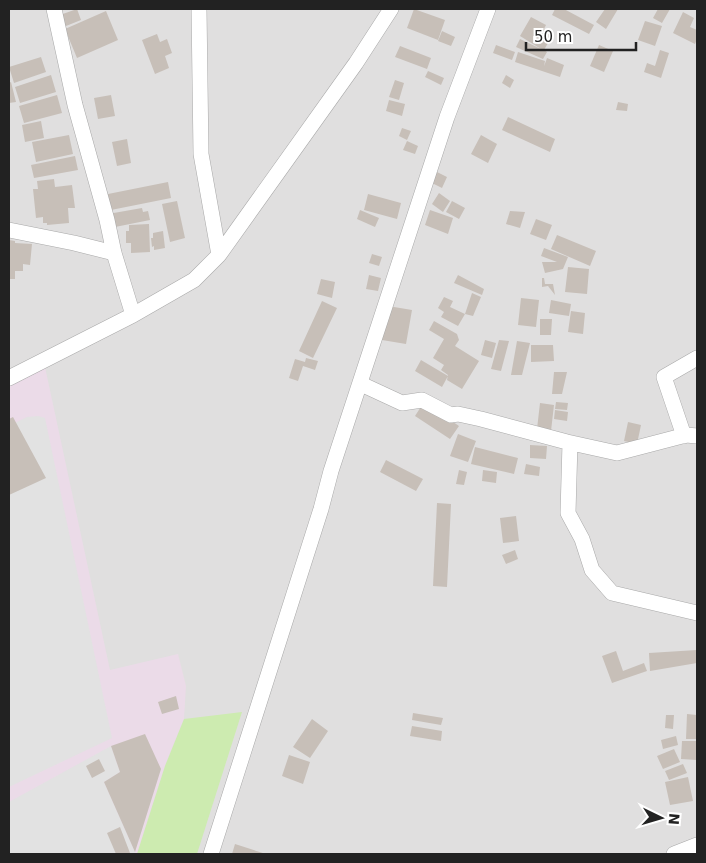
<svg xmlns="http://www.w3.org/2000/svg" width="706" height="863" font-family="'DejaVu Sans',sans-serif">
	<rect width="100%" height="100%" fill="#f2efe9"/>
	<path fill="#e0dfdf" d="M9 9H697V854H9Z"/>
	<path fill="#ebdbe8" d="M45 367 110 670 178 654 186 686 184 719 165 766 137 854H9V386Z"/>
	<path fill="#cdebb0" d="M242 712 197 854H137L165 766 184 719Z"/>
	<path fill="#e2e2e2" d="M38 416 45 418 112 738 9 787V426L27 417Z
		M111 746 120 772 104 782 135 852V854H9V802Z"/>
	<path fill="#c7bfb8" d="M77 9 81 20 61 28 57 16Z
		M414 9 445 20 438 40 407 28Z
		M555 9H564L594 25 589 34 552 15Z
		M605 9H618L606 29 596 22Z
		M658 9H670L662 23 653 18Z
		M106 11 118 40 77 58 65 29Z
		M683 12 694 18 690 27 697 30V39L695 44 673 33Z
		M531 17 546 25 544 29 553 34 544 50 547 52 543 59 516 47 520 39 541 49 520 36Z
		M645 21 662 26 655 46 638 40Z
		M442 31 455 37 451 46 438 41Z
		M157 34 160 42 167 39 172 53 165 56 169 68 155 74 142 40Z
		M496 45 515 52 512 60 493 53Z
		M599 45 613 51 604 72 590 66Z
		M400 46 431 58 427 69 395 57Z
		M660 50 669 53 661 78 644 72 647 63 655 66Z
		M518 52 545 61 544 66 546 61H548H546L547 58 564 65 560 77 515 62Z
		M41 57 46 72 14 83 9 67Z
		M428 71 444 78 441 85 425 77Z
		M51 75 56 92 20 103 15 87Z
		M506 75 514 80 510 88 502 83Z
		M395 80 404 83 399 100 389 97Z
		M11 82 16 102 9 103V83Z
		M57 95 62 113 24 123 19 106Z
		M111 95 115 116 98 119 94 98Z
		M389 100 405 104 402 116 386 111Z
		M618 102 628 104 627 111 616 110Z
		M508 117 555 139 550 152 502 130Z
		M41 121 44 138 25 142 22 125Z
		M402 128 411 131 407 140 399 136Z
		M69 135 73 154 36 162 32 142Z
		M481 135 497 144 488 163 471 154Z
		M127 139 131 163 117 166 112 142Z
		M407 141 418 146 415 154 403 150Z
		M75 156 78 170 34 178 31 165Z
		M437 172 447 177 442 188 432 183Z
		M54 179 55 187 72 185 75 208H68L69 223 47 225V223H43V217L36 218 33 189H38L37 181Z
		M168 182 171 198 106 211 103 195Z
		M439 193 450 201 443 212 432 204Z
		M368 194 401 203 397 219 364 210Z
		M177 201 185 238 170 242 162 204Z
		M452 201 465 208 459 219 446 212Z
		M142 208 143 212 148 211 150 220 110 228 108 214Z
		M360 210 379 218 375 227 357 219Z
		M430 210 453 218 448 234 425 225Z
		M510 211 525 212 520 228 506 224Z
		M536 219 552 225 546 240 530 234Z
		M149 224 150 252 131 253V243H126V231H129V225Z
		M163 231 165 248 154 250V246L152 247 151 238H153V233Z
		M557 235 596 251 590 266 551 249Z
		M9 240 15 241V243L32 244 30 265 23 264V271H15V279H9Z
		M544 248 568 257 563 269 545 273 542 262H557L541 256Z
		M372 254 382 257 379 266 369 263Z
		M568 267 589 269 587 294 565 292Z
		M369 275 381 278 378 291 366 289Z
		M458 275 484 289 482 295 454 283Z
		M542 278H544L545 284H553L555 295 548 286 542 287Z
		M321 279 335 282 332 298 317 294Z
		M472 293 481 297 473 316 465 314Z
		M444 297 453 301 450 307 465 314 458 326 441 317 444 312 438 308Z
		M521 298 539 300 536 327 518 325Z
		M551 300 571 304 569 316 549 313Z
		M322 301 337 308 313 358 299 351Z
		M388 306 412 310 406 344 382 340Z
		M571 311 585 313 583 334 568 332Z
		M540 319H552L551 335H540Z
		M434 321 457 334 459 340 455 346 479 361 462 389 447 380 448 375 441 370 444 365 433 358 444 339 429 330Z
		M485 340 496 343 492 358 481 355Z
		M499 340 509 341 501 371 491 369Z
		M517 341 530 343 522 375H511Z
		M531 345H553L554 361 531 362Z
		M306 358 318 361 315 370 303 366 298 381 289 378 295 359 305 362Z
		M421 360 448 376 442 387 415 371Z
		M554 372H567L562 394H552Z
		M424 402 459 426 450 439 415 416Z
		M556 402 568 403 567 410 555 409Z
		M540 403 554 405 551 431 537 429Z
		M555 410 568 412 567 421 554 419Z
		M13 417 46 478 9 495V419Z
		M628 422 641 425 637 444 624 441Z
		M458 434 476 441 468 462 450 456Z
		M530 445 547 446 546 459 530 458Z
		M475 447 518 458 514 474 471 464Z
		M386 460 423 479 416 491 380 472Z
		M526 464 540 467 539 476 524 474Z
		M459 470 467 472 464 485 456 484Z
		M483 470 497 472 496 483 482 481Z
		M437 503 451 504 447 587 433 586Z
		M516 516 519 541 503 543 500 518Z
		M515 550 518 559 506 564 502 555Z
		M697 650V663L650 671 649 653Z
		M616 651 623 671 644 663 647 671 612 683 602 656Z
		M176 696 179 709 162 714 158 702Z
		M413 713 443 718 441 725 412 720Z
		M687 714 697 715 696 739H686Z
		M666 715H674L673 729 665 728Z
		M312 719 328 731 310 758 293 747Z
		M412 726 442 731 441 741 410 736Z
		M145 734 161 769 135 852 104 782 120 772 111 746Z
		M676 736 678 745 663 749 661 740Z
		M682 741H697V760L681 759Z
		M674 749 680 762 663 769 657 756Z
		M289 755 310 762 303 784 282 776Z
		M99 759 105 771 92 778 86 766Z
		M683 764 687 773 669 780 665 771Z
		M688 777 693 801 670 805 665 782Z
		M120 827 130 853 127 854H116L107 833Z
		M235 844 266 854H232Z"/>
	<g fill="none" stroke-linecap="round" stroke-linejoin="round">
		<g stroke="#a9a9a9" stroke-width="16">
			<path id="street" d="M54 9 75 105 107 220 114 253 133 315
				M9 230 74 243 114 253
				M219 255 356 63 391 9
				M9 378 133 315 194 280 219 255 201 154 199 9
				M361 384 402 403 422 400 451 415 458 414 481 419 567 442 617 453 686 435 697 436
				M684 436 664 377 697 358
				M570 443 568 513 582 539 592 570 612 593 697 613
				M211 854 321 509 331 471 447 117 488 9
				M674 854 697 845"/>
		</g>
		<use href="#street" stroke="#fff" stroke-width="15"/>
	</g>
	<rect width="706" height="863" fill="none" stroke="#222222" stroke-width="20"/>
	<g transform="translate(661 818) rotate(95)" stroke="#ffffff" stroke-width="4" paint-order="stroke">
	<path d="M0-4L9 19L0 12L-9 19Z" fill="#222222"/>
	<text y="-8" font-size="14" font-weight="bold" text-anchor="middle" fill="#222222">N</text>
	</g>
	<path d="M526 42v8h110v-8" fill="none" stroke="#222222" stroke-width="2.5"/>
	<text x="534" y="42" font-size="15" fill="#222222" stroke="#ffffff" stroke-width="4" paint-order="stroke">50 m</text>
</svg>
